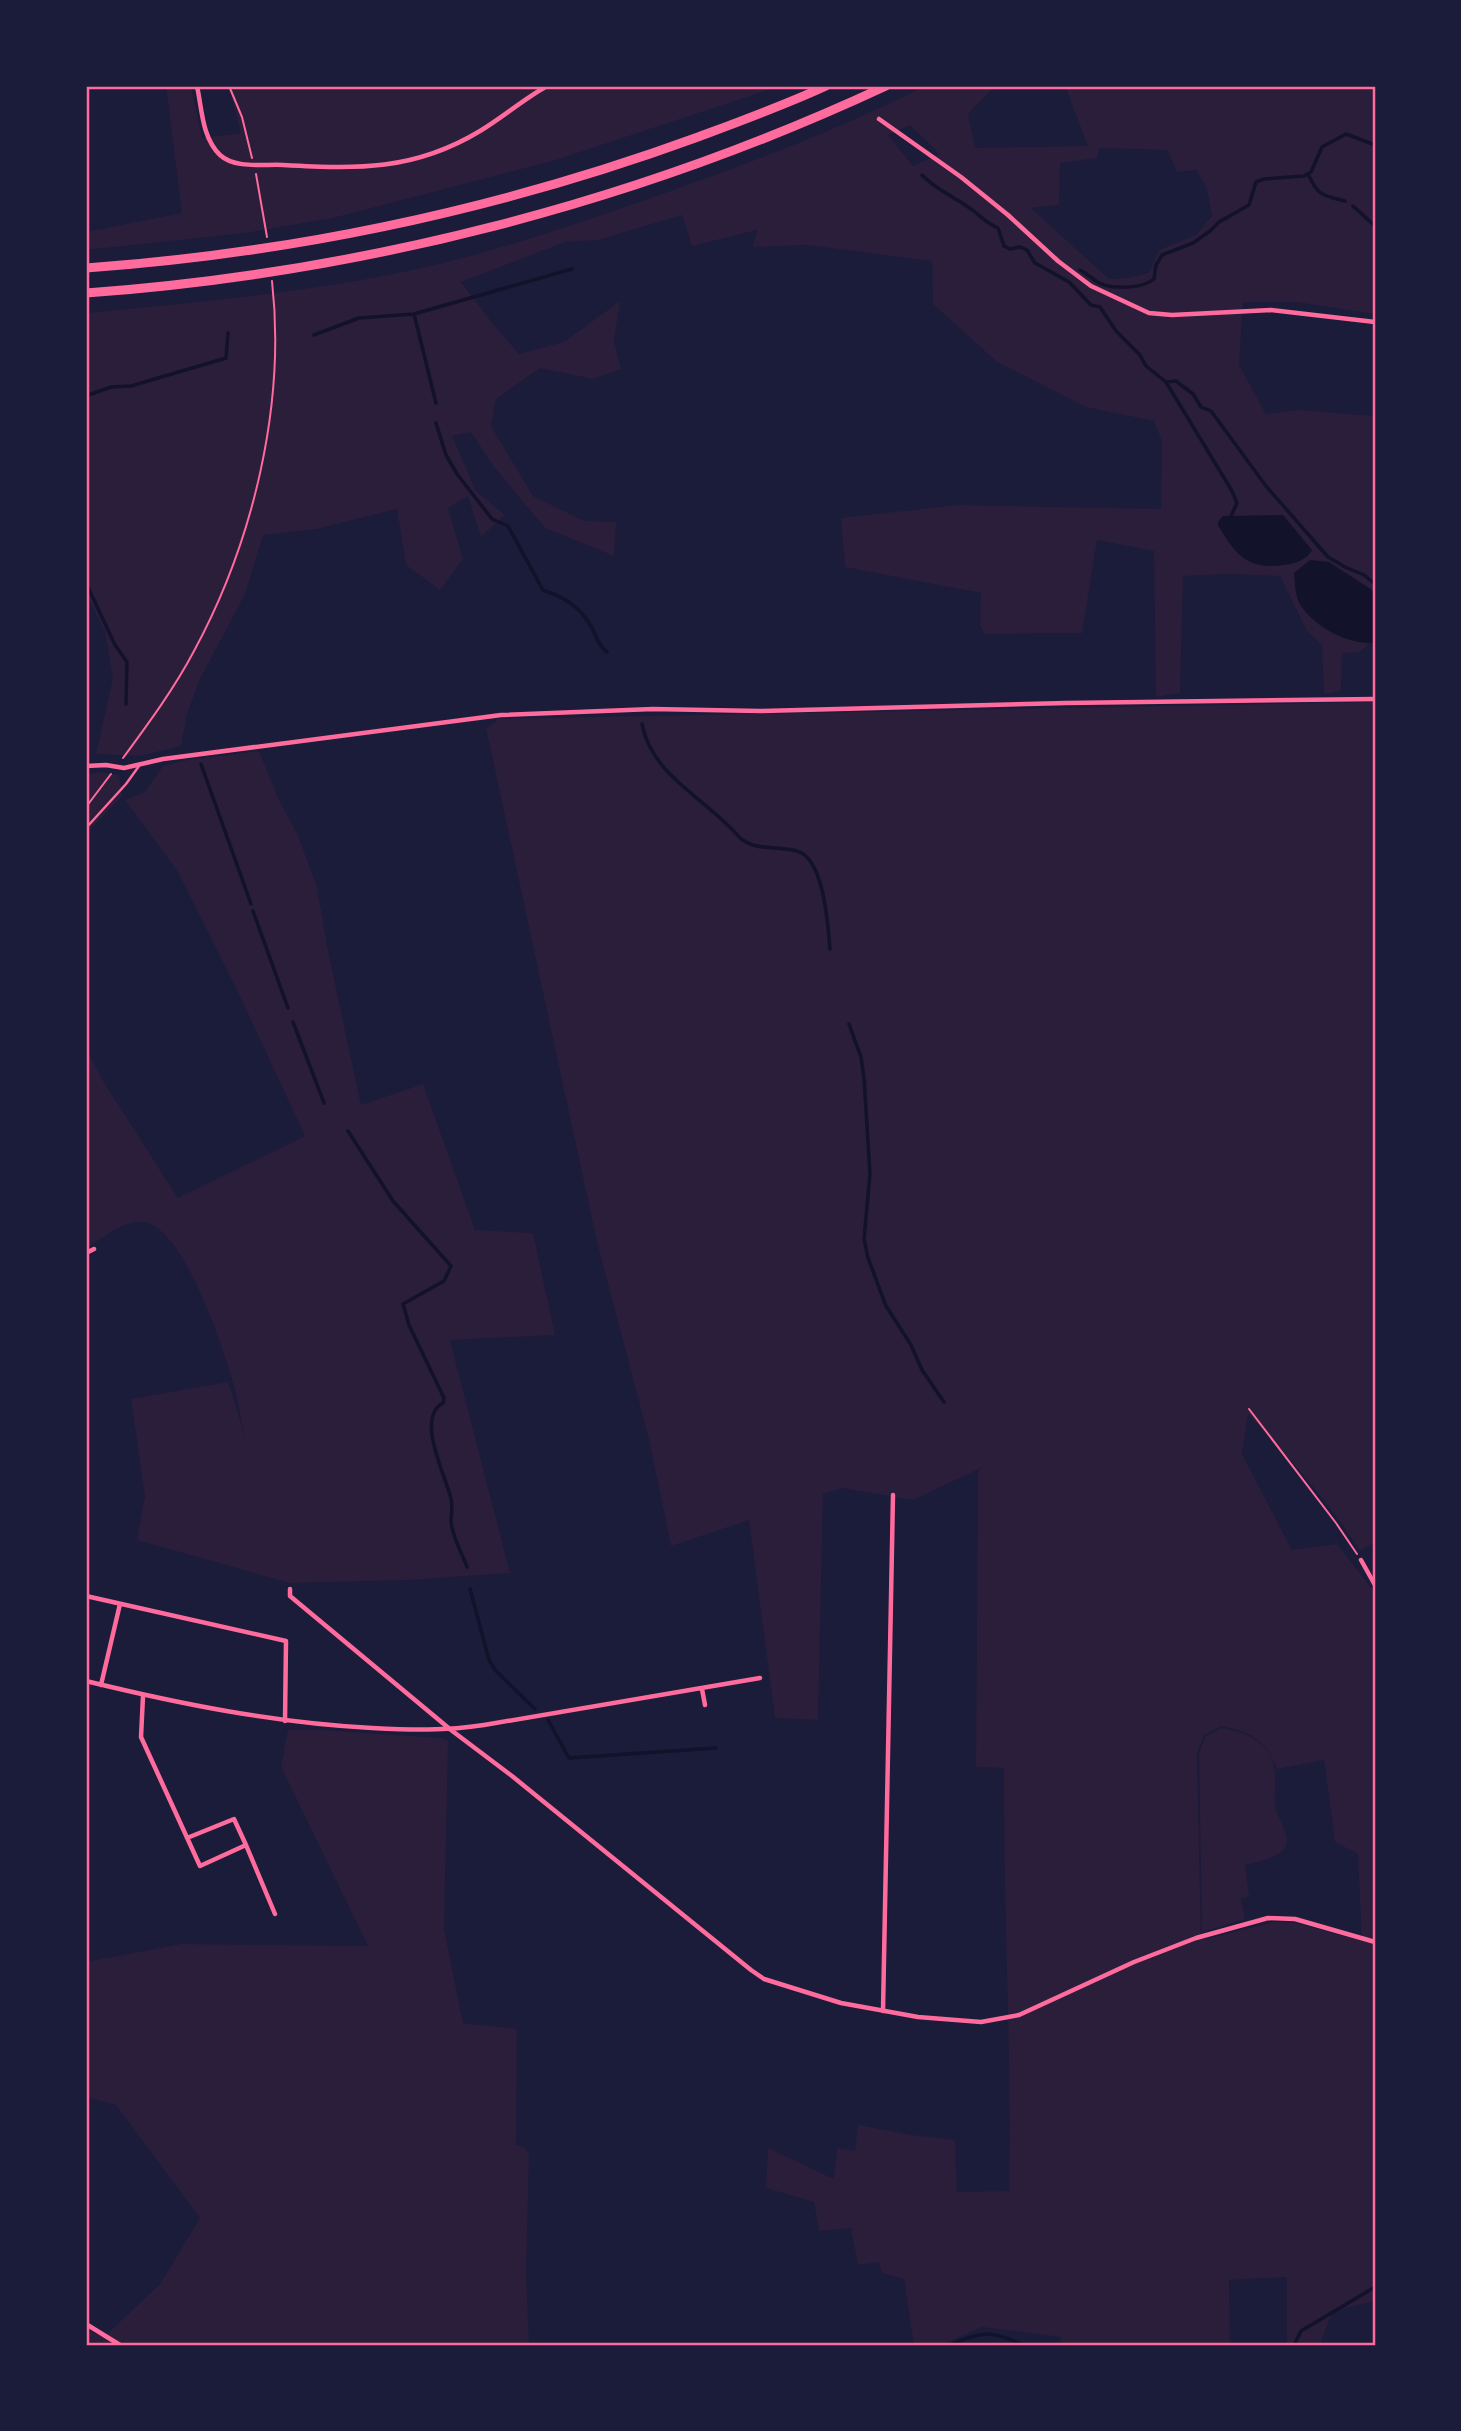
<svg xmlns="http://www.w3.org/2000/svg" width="1461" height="2431" font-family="'Archivo Narrow',sans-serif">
	<rect width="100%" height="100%" fill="#1b1b3a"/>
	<path fill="#2a1e3b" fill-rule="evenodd" d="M166 86H191L202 138 241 133 229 86H780L556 160 333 218 245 233 86 250V232L182 213Z
		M925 86H995L968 114 975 148 1088 146 1065 86H1375V314L1296 302H1243L1239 365 1266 414 1299 410 1375 416V637L1360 652 1342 653 1341 691 1324 694 1322 645 1307 631 1280 576 1230 574 1183 576 1180 693 1156 697 1154 551 1097 540 1082 633 985 634 980 625 981 593 845 567 841 518 957 505 1161 509 1162 441 1154 421 1086 407 997 362 933 304 932 261 807 245 753 247 757 230 692 246 682 215 598 240 565 242 461 282 494 325 519 354 564 342 620 301 614 341 621 369 593 379 540 368 496 399 491 426 533 496 584 521 616 522 614 556 545 528 494 467 471 432 452 436 476 491 505 515 481 537 468 496 448 508 463 559 440 590 406 565 397 509 317 529 263 535 245 594 199 681 187 714 181 746 139 756 96 754 113 678 105 631 86 594V313C198 302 312 292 422 268 498 251 572 225 645 200 740 166 835 132 925 86ZM910 125 940 154 913 166 888 135ZM1099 148 1167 150 1177 172 1196 170 1207 189 1212 216 1196 235 1159 250 1149 273 1128 278 1109 279 1031 208 1059 205 1060 163 1097 158Z
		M1375 702V1542L1360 1551C1328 1501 1289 1457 1248 1414L1242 1454 1292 1550 1337 1544 1375 1593V2301L1332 2311 1320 2345H1287V2277L1229 2280 1230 2345H1060L1061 2337 982 2327 941 2345H914L904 2279 882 2273 879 2262 858 2265 851 2228 819 2231 814 2202 766 2188 768 2148 834 2179 837 2148 855 2151 858 2125 912 2135 955 2140 957 2192 1009 2191C1012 2050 1003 1909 1004 1768L976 1767 978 1472 981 1468 913 1500 842 1488 823 1494 818 1720 775 1718 749 1520 671 1546 649 1439 597 1242 486 728 496 722V719ZM1221 1726C1252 1732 1265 1739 1277 1769L1324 1760 1335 1842 1358 1854 1362 1941 1296 1923 1275 1922 1201 1940 1197 1753 1204 1735Z
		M259 751 278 798 297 833 317 887 328 951 361 1105 423 1084 475 1230 533 1233 555 1335 450 1340 510 1573 409 1580 290 1583 137 1540 145 1496 131 1399 228 1382 246 1439C241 1422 239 1404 234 1386 224 1351 184 1226 143 1222 123 1220 103 1239 86 1248V1049L103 1081 178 1198 305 1136 238 992 178 872 125 800 145 792 163 766 188 760Z
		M99 772 119 775 122 796 86 834V775Z
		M1221 1728C1247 1732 1273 1743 1275 1773 1276 1784 1274 1795 1275 1806 1277 1817 1292 1837 1285 1848 1277 1859 1257 1862 1245 1865L1249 1896 1241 1899 1245 1919 1202 1932 1199 1753 1206 1736Z
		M288 1730H321L442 1738 448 1741 444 1929 463 2023 517 2029 516 2145 524 2147 529 2154 526 2272 529 2345H86V2330L104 2337 160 2284 200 2218 116 2105 86 2097V1962L181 1944 368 1946 281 1767Z"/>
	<path fill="#12122b" d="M1283 515 1312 550C1307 560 1294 564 1283 565 1247 570 1235 554 1218 525V522L1223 516Z
		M1310 560 1329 562 1375 592V639L1372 643C1346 644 1316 627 1301 606 1295 597 1295 583 1294 573Z"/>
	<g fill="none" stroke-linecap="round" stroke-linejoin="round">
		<path stroke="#12122b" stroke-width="3.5" d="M1308 174C1318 196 1322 195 1345 201
			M922 175C937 191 958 198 975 212 983 219 988 224 998 228L1004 246 1010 249 1020 247 1027 250 1035 263 1069 282 1091 305 1100 307 1116 331 1140 355 1146 366 1166 382 1176 381 1193 394 1201 407 1211 411 1266 486 1328 557 1345 567 1364 575 1375 584
			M1353 206 1375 226
			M1080 270C1089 274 1094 282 1104 285 1118 289 1143 288 1154 279L1156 265 1162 255 1193 243 1210 231 1219 222 1249 205 1256 182 1264 179 1304 176 1311 172 1322 147 1346 134 1375 145
			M414 314 436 403
			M314 335 359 318 414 314 572 269
			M1166 382 1232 491 1237 503 1231 516
			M86 396 111 387 131 386 226 358 228 333
			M436 423 446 455 457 474 492 519 508 526 543 590C562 596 578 605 589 623 596 633 597 645 607 652
			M86 583 115 645 127 662 126 704
			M642 724C652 777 709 800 740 838 758 852 776 845 797 851 824 858 828 926 830 949
			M201 764 251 904
			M253 911 288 1008
			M293 1022 324 1103
			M849 1024 861 1057 864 1078 870 1174 864 1239 868 1258 886 1306 911 1345 922 1370 944 1402
			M348 1131 393 1201 451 1266 444 1281 403 1304 409 1325 444 1398 443 1403C415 1418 446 1476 451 1499 453 1506 451 1514 451 1521 452 1537 462 1553 467 1567
			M470 1589 489 1660 496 1671 535 1709
			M548 1720 569 1758 716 1748
			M950 2345C984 2331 989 2330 1023 2345
			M1294 2345 1301 2331 1375 2287"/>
		<path stroke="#ff6b9d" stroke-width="2" d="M229 86 242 117 252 158
			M256 174 267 237
			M123 758C148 724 174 689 194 651 253 542 286 405 272 281
			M86 807 111 774
			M1249 1409 1336 1523 1357 1554"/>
		<path stroke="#ff6b9d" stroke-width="2.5" d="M86 828 126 784 139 766"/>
		<path stroke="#ff6b9d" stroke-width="4.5" d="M197 86C202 109 202 138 220 155 235 169 264 164 283 165 357 169 414 171 480 131 503 117 524 99 547 86
			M879 119 961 177 1008 215 1058 261 1091 286 1149 313 1172 315 1271 310 1375 322
			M86 766 106 765 124 768 163 759 501 715 653 709 760 711 1066 703 1375 699
			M86 1253 94 1249
			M1361 1560 1375 1585
			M290 1589V1596L451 1730 512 1776 751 1970 764 1979 841 2003 918 2017 981 2022 1019 2015 1134 1962 1196 1938 1268 1918 1295 1919 1375 1942
			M86 1596 286 1641 285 1721
			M86 1681C180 1704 275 1723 372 1728 411 1730 445 1731 484 1725L760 1678
			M101 1685 120 1604
			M702 1689 705 1705
			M143 1696 141 1737 200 1866 246 1845 275 1914
			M187 1838 234 1819 246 1845
			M883 2011 893 1495
			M86 2324 120 2345"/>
		<path stroke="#ff6b9d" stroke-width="9" d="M86 268C294 253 501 209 698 137 741 121 785 105 826 86
			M86 293C362 273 635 203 886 86"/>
	</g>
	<rect width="1461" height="2431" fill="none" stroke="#1b1b3a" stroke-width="175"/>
	<rect x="88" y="88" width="1286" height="2256" fill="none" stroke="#ff6b9d" stroke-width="2.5"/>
</svg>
